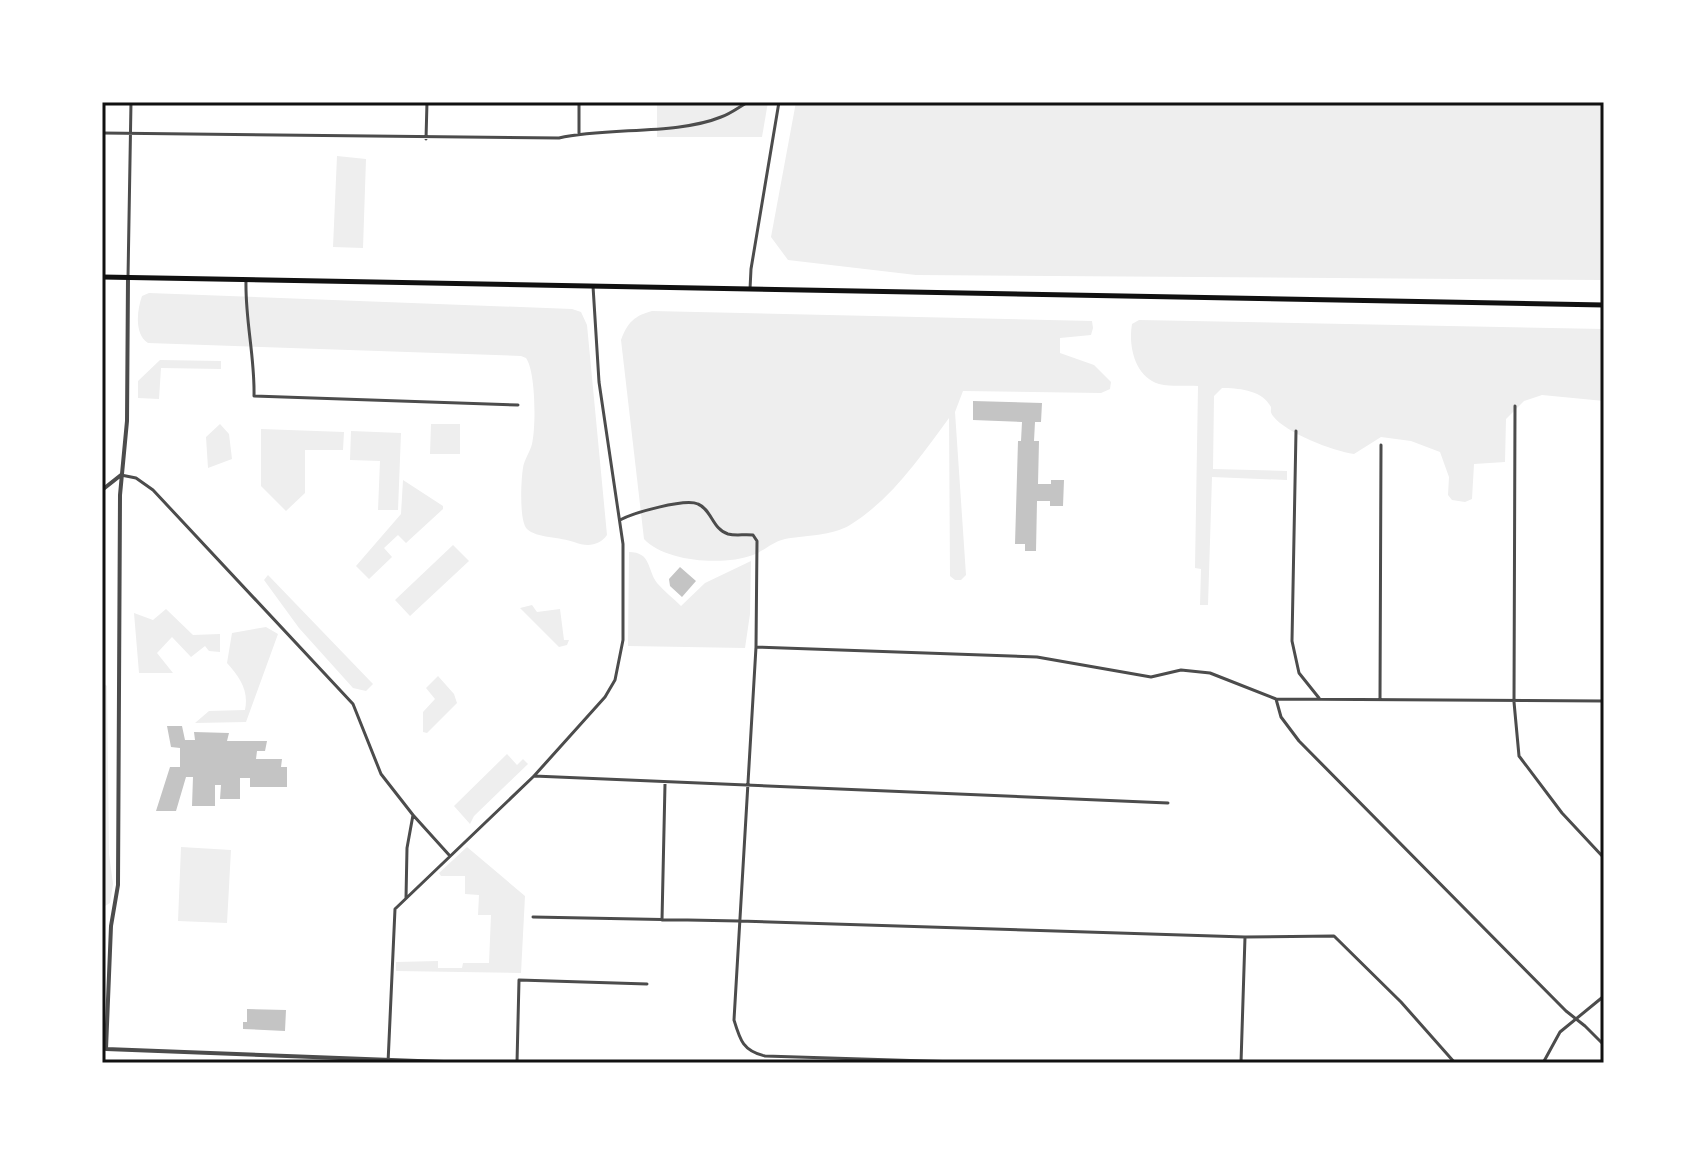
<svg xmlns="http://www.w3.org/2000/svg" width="1706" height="1165" font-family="'DM Sans',sans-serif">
	<rect width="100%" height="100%" fill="#fff"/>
	<path fill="#eee" d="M657 102H768L762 137H657Z
		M796 102H1604V280L916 275 788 260 771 237Z
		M337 156 366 159 363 248 333 247Z
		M149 293 572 309 581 312 587 325 607 535C599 546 587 547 574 542 561 537 536 538 527 529 519 521 521 480 523 468 524 460 530 452 532 444 536 427 536 372 526 358L521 356 148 343C134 334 137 310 142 296Z
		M652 311 1092 321 1093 328 1091 335 1060 338V353L1094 365 1111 382 1110 389 1101 393 963 391 955 412 966 575 961 580H955L950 576 949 418C921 456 892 499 850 525 832 536 806 535 785 539 772 542 764 551 753 555 724 566 665 562 644 539L621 340C628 322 634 316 652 311Z
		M1139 320 1604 329V401L1542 395 1524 401 1506 419 1505 462 1474 464 1472 499 1465 502 1452 500 1448 495 1449 477 1440 452 1411 441 1381 437 1354 454C1333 451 1286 433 1273 416 1268 409 1274 410 1269 404 1260 390 1237 388 1222 388L1214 396 1213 469 1287 471V480L1212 477 1208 605H1200L1201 569 1195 568 1198 386C1186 385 1172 387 1159 384 1135 377 1128 346 1132 324Z
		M160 360 221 361V369L161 368 159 399 138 398V381Z
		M220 424 229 434 232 459 208 468 206 437Z
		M431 424H460V454H430Z
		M261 429 344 432 343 450H305V493L286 511 261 486Z
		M351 431 401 433 398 510H378L380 461 350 460Z
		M403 480 443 506V509L406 543 398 535 384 548 392 557 369 579 356 566 401 514Z
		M453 545 469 561 410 616 395 600Z
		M629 552C651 552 647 569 657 583 664 591 674 599 681 606L705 583 751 561 750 614 745 648 628 646Z
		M268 575 373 684 366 691 353 688 299 628 264 580Z
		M532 605 537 612 560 609 564 640H569L567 645 559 647 520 608Z
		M166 609 193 635 220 634V652L209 651 205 646 191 657 172 637 157 653 173 673H139L134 613 153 620Z
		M266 627 278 634 246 722 195 723 209 711 245 710C249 690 240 678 227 663L232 633Z
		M438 676 454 694 457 703 427 733 423 732V712L435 699 426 688Z
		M102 682 107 686 109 854 113 884 110 903 105 906 102 901Z
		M507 754 517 765 523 759 528 764 474 816 470 824 454 806Z
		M181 847 231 850 227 923 178 921Z
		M467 847 525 896 521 973 396 971V962L438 961V968H462L463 963H489L491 915H478L479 895 465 894V876H441L439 873Z"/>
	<path fill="#c4c4c4" d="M973 401 1042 403 1041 422H1035L1034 441H1039L1038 484H1051V480H1064L1063 506H1050V501H1037L1036 551H1025V544H1015L1018 441H1021L1022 422 973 420Z
		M680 567 696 581 682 597 670 586 669 579Z
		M167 726H182L185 740H195L194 732 229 733 227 741H267L265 751H257L256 759H282L281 767H287V787H250V778H240V799H220L221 785H215V806H192L193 777H186L176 811H156L170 767H180V748L171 747Z
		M247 1009 286 1010 285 1031 243 1029V1022H247Z"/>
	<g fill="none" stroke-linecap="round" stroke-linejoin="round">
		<path stroke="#4c4c4c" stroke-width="3" d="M579 102V133
			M102 133 559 138C607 127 677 135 721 117 730 114 739 107 748 102
			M426 139 427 102
			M128 278 131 102
			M246 281C245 320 255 357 254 396L518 405
			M750 289 751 269 779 102
			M1515 406 1514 702 1519 756 1562 813 1604 858
			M1296 431 1292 641 1299 673 1319 698
			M121 475 136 478 153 490 353 704 381 774 413 815 407 848 406 898
			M620 520C633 513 685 498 698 504 712 510 712 529 728 534 736 536 744 534 753 535L757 541 756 647 734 1020C740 1040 743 1051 765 1056L991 1063
			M756 647 1037 657 1151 677 1181 670 1210 673 1276 699 1604 701
			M1276 699 1281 717 1299 741 1566 1011 1585 1026 1604 1045
			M1380 699 1381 445
			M534 776 1168 803
			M413 815 450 856
			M533 917 739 921 1245 937 1334 936 1401 1002 1455 1063
			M662 920 665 784
			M388 1063 395 909 534 776 605 697 615 680 623 640V544L599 382 593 286
			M517 1063 519 980 647 984
			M1241 1063 1245 937
			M1543 1063 1560 1032 1604 996"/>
		<path stroke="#4c4c4c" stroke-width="4" d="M128 278 127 421 120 495 118 885 111 926 106 1049 470 1063
			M102 490 121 475"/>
		<path stroke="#111" stroke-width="5" d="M102 277 1604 305"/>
	</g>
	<rect width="1706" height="1165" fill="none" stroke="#ffffff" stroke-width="208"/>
	<rect x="104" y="104" width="1498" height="957" fill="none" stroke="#111" stroke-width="3"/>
</svg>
